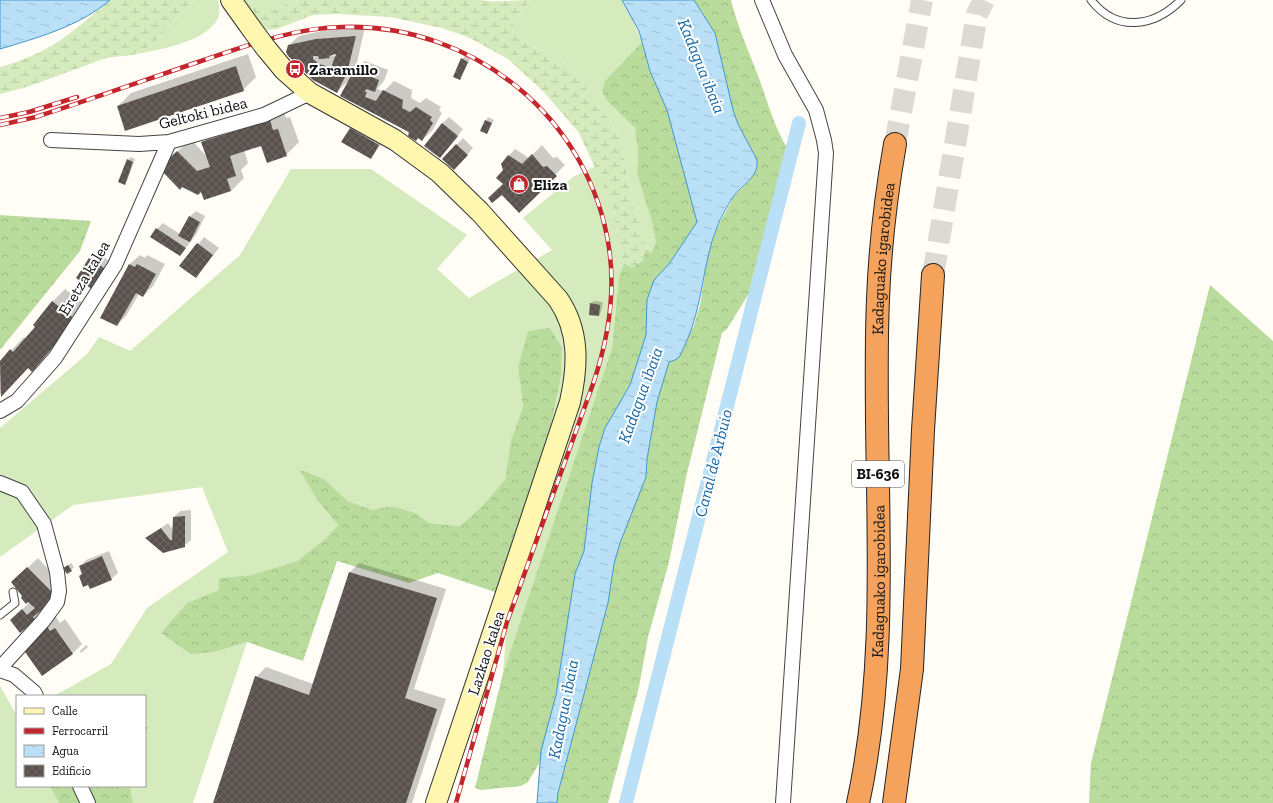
<svg xmlns="http://www.w3.org/2000/svg" width="1273" height="803" font-family="'Zilla Slab',serif">
	<defs>
		<pattern id="forest-crowns" width="20" height="18" patternUnits="userSpaceOnUse"><rect width="20" height="18" fill="#b9dc9c"/><path d="M2 6a3 3 0 1 1 6 0M12 15a3 3 0 1 1 6 0" fill="none" stroke="#9ebc85"/></pattern>
		<pattern id="wetland-marsh" width="20" height="14" patternUnits="userSpaceOnUse"><rect width="20" height="14" fill="#d5ebbd"/><path d="M1 5h8M5 5V1M11 12h8M15 12V8" fill="none" stroke="#b6c8a1"/></pattern>
		<pattern id="water-ripples" width="26" height="14" patternUnits="userSpaceOnUse"><rect width="26" height="14" fill="#b9e0f7"/><path d="M2 4q2-2 4 0t4 0M15 11q2-2 4 0t4 0" fill="none" stroke="#9ebfd3"/></pattern>
		<pattern id="building-cross-hatch" width="8" height="8" patternUnits="userSpaceOnUse"><rect width="8" height="8" fill="#5a524d"/><path d="M0 0l8 8M0 8l8-8" fill="none" stroke="#6d6662"/></pattern>
	</defs>
	<rect width="100%" height="100%" fill="#fffdf5"/>
	<path fill="#d5ebbd" d="M194 0H218C219 6 220 13 218 18 206 43 156 50 132 55L151 46Z
		M252 0H297L276 9H256Z
		M531 0H622L628 8 642 42 605 81 607 101 635 128 638 152 637 163 652 222 656 243 651 253 646 249 635 212 620 139 609 120 574 71 558 58 530 45 514 35C511 19 521 12 531 0Z
		M596 166 614 209 619 250 624 263 619 276 612 348 503 673 509 597 495 592 550 430 561 377 562 347 550 328 518 368 523 407 511 440 505 480 482 506 460 526 429 523 416 513 392 506 372 510 348 501 324 479 300 469 318 501 338 525 325 539 297 561 251 575 219 578V590L187 603 214 652 247 642 193 803H133L130 786H145V696H54L111 664 147 608 228 552 202 487 73 505 0 557V428L87 354 99 337 130 351 240 255 291 169H371L467 235 437 269 469 298 552 250 523 218 573 177Z
		M0 686 17 716V786H50L59 803H0Z"/>
	<path fill="url(#forest-crowns)" d="M694 0H731C738 28 747 47 757 73 767 99 773 124 787 148L751 290 727 329 722 333 687 473 669 562 648 637 639 687 608 803H557L558 793 608 603 614 564 620 543 646 477 647 459 657 402 665 375 669 362 693 328 700 305 708 254 718 226 734 196 751 179 757 160 738 124 733 110 715 33Z
		M642 42 650 71 667 110 697 222 669 264 654 280 647 300 646 335 630 385 605 428 599 447 592 483 584 551 575 574 556 695 540 762 528 782 521 786 481 790 475 788 503 673 612 348 619 276 624 263 632 267 642 261 646 249 651 253 656 243 652 222 637 172 638 152 635 128 607 101 602 91 605 81Z
		M0 215 91 221 80 251 0 350Z
		M1210 285 1273 341V803H1089L1091 763Z
		M550 328 562 347 561 377 550 430 495 592 438 573 409 583 337 561 303 661 247 642 214 652 191 654 161 633 187 603 219 590V578L251 575 297 561 325 539 338 525 318 501 299 469 324 479 348 501 372 510 392 506 416 513 429 523 460 526 482 506 505 480 511 440 523 407 518 368 528 331Z
		M50 786H130L133 803H59Z"/>
	<path fill="url(#wetland-marsh)" d="M110 0H194L151 46 132 55 106 58 27 87 0 94V67C10 64 20 61 29 57 60 45 85 21 110 0Z
		M244 0H252L257 9H276L297 0H482C491 3 519 0 531 0 521 12 511 19 514 35L530 45 558 58 574 71 609 120 620 139 635 212 642 232 646 249 642 261 632 267 624 263 619 250 614 209 579 133 544 92 508 59 470 38 442 28 390 17 338 14 313 15 277 29 266 30Z"/>
	<path fill="url(#water-ripples)" stroke="#3f96cf" d="M0 0H110C80 26 37 38 0 49Z
		M622 0H694L715 33 733 110 738 124 757 160C759 178 742 184 733 197 727 206 721 217 717 227 702 265 703 307 685 345 683 348 681 356 678 358 676 360 672 361 669 362L657 402 647 459 646 477 620 543 614 564 608 603 558 793 557 803H537L541 751 556 695 575 574 584 551 592 483 599 447 605 428 630 385 646 335 647 300 654 280 669 264 697 222 667 110 650 71 639 31Z"/>
	<path fill="#0003" fill-rule="evenodd" d="M365 27 357 62 348 81 337 92 289 45 299 36 326 30ZM338 53 337 57 330 55Z
		M248 54 256 77 243 90 118 106 131 93Z
		M465 56 470 59 460 79 462 59Z
		M365 61 388 70 384 81 377 89 384 91 394 81 412 90 411 98 420 103 426 98 441 107 439 110 442 113 432 131 422 140 342 96 355 70Z
		M283 108 286 118 290 117 299 142 286 155 262 145 244 150 248 163 241 170 244 178 231 191 202 190 173 155 191 139 207 157 202 143 215 130Z
		M449 117 463 129 446 151 442 124Z
		M488 117 494 120 487 133 481 130Z
		M357 123 385 139 371 158 351 129Z
		M463 138 473 148 460 163 443 159Z
		M542 145 553 158 557 157 565 165 519 211 504 183 505 171 502 164 515 149 529 158Z
		M131 157 135 159 127 181 124 184 128 160Z
		M196 211 205 216 196 235 180 255 157 229 163 223 180 234 189 217Z
		M204 237 219 248 196 277 181 266Z
		M96 252 112 263 99 282 77 278Z
		M140 255 145 258 147 255 165 264 153 286 143 296 139 294 126 316 117 325 102 317 130 264Z
		M65 289 88 307 45 357 32 370 29 367 2 395 0 393V362L24 337 26 339 37 327 34 325 53 301Z
		M594 301 603 302 601 312 599 315 591 304Z
		M191 510V540L184 546 147 538 168 523 173 530 174 517 180 511Z
		M109 551 118 573 111 579 80 576 83 573 80 566 86 560Z
		M38 558 65 587 42 608 44 610 35 619 20 631 11 620 30 602 24 596 22 573Z
		M71 563 74 567 68 573 67 566Z
		M359 563 446 589 414 689 446 699 412 803H214L256 677 266 667 313 684 349 573Z
		M56 617 60 623 65 619 82 644 73 653 42 675 40 629Z
		M86 645 88 647 81 653 80 651Z
		M145 727H148L145 734Z"/>
	<g fill="none" stroke-linecap="round" stroke-linejoin="round">
		<path stroke="#b9e0f7" stroke-width="14" d="M626 803 799 123"/>
	</g>
	<path fill="url(#building-cross-hatch)" fill-rule="evenodd" d="M356 36 347 73 337 93 313 80 288 56 286 52 288 45 316 39ZM336 54 332 65 333 68 319 64 313 59V56H318L319 59H321L330 58 329 56Z
		M461 58 468 62 460 80 453 77Z
		M236 66 244 91 125 131 117 106Z
		M354 70 379 80 375 92 366 89 365 92H367L365 97 376 101 383 90 403 100 402 108 410 112 416 107 432 117 430 120 433 123 422 141 418 138 416 141 408 136 409 132 340 96Z
		M270 120 273 130 278 129 287 156 267 163 261 146 230 156 236 176 227 179 231 191 204 200 201 192 198 195 182 187 180 190 159 168 177 151 197 171 210 167 201 142Z
		M485 120 492 123 487 134 480 131Z
		M442 123 458 136 440 158 424 146Z
		M350 128 379 145 371 159 341 142Z
		M456 144 468 155 454 170 442 159Z
		M532 154 543 167 547 166 557 176 519 213 502 195 492 203 488 198 503 184 496 178 503 170 501 164 508 155 522 164Z
		M127 159 133 162 125 185 118 182Z
		M189 216 200 222 190 242 178 236Z
		M156 228 186 248 180 256 150 237Z
		M197 243 213 255 196 278 179 266Z
		M89 258 107 270 93 290 76 278Z
		M129 264 135 267 137 264 156 274 143 297 136 293 117 326 100 318Z
		M52 301 76 320 32 372 28 368 1 397 0 361 10 349 13 352 35 327 33 325Z
		M590 303 600 305 599 316 589 315Z
		M185 516V547L163 553 145 538 161 528 170 540H172L173 517Z
		M102 556 112 580 90 589 88 585 83 587 79 576 82 574 79 566Z
		M68 565 72 571 67 574 63 568Z
		M27 567 57 597 33 617 35 620 20 633 10 620 22 609 27 615 35 608 28 602 26 604 21 598 22 596 11 582Z
		M349 572 437 598 405 698 437 709 406 803H213L255 676 309 695Z
		M46 625 50 631 55 628 73 654 42 676 23 649Z"/>
	<g fill="none" stroke-linecap="round" stroke-linejoin="round">
		<path stroke="#dbdad3" stroke-width="22" stroke-dasharray="22 11" stroke-linecap="butt" d="M895 144 922 0
			M933 275 977 14 984 0"/>
		<g stroke="#444" stroke-width="9">
			<path id="lane" d="M1091 0C1116 32 1153 28 1181 0
				M0 615 15 603 13 592"/>
		</g>
		<g stroke="#444" stroke-width="16">
			<path id="street" d="M762 0 785 55 816 110 824 140 826 153 783 803
				M51 140 139 144 169 142 264 115 310 93
				M0 411 17 401 55 358 115 265 169 142
				M0 483 22 492 44 524 57 572 59 591 57 602 43 621 0 668
				M0 670 14 675 34 692 36 696
				M80 786 88 803"/>
		</g>
		<g stroke="#333" stroke-width="22">
			<path id="secondary" d="M231 0 251 28
				M265 47 284 70 310 93 395 140 440 173 480 212 558 299C580 331 578 366 570 402L436 803"/>
		</g>
		<g stroke="#222" stroke-width="24">
			<g id="highway">
				<path id="s1" d="M858 803C894 637 871 467 878 299 880 248 886 195 895 144"/>
				<path d="M894 803 912 669 923 430 933 275"/>
			</g>
		</g>
		<use href="#lane" stroke="#fff" stroke-width="7"/>
		<use href="#street" stroke="#fff" stroke-width="14"/>
		<use href="#secondary" stroke="#fff6b0" stroke-width="20"/>
		<use href="#highway" stroke="#f5a25d" stroke-width="22"/>
		<g stroke="#c4262e" stroke-width="4.5">
			<path id="rail" d="M0 118 29 112 77 97
				M0 125 36 117C92 99 148 79 204 60 249 45 294 28 342 27 473 23 590 118 609 248 616 295 608 340 593 384L507 622 456 803"/>
		</g>
		<use href="#rail" stroke="#fff" stroke-width="3" stroke-dasharray="9" stroke-linecap="butt"/>
		<g stroke="#333" stroke-width="22" stroke-linecap="butt">
			<path id="secondary-bridge" d="M251 28 265 47"/>
		</g>
		<use href="#secondary-bridge" stroke="#fff6b0" stroke-width="20"/>
	</g>
	<defs>
		<g id="bus-disc" transform="scale(1)"><circle r="9.5" fill="#c4262e" stroke="#fff"/><path d="M-5-6H5V4H4V6H2V4H-2V6H-4V4H-5ZM-3.5-4V0h7V-4ZM-3.5 1.2v1.5H-2V1.2ZM2 1.2v1.5H3.5V1.2Z" fill="#fff"/></g>
		<g id="shop-disc" transform="scale(1)"><circle r="9.5" fill="#c4262e" stroke="#fff"/><path d="M-5-2.5h2.3a2.7 3.5 0 0 1 5.4 0H5L5.5 6h-11ZM-1.5-2.5h3a1.5 2.3 0 0 0-3 0Z" fill="#fff"/></g>
	</defs>
	<g fill-rule="evenodd">
		<use href="#bus-disc" x="295" y="69"/>
		<use href="#shop-disc" x="519" y="184"/>
	</g>
	<g text-anchor="middle" dominant-baseline="central" stroke-width="4" stroke-linejoin="round" paint-order="stroke">
		<rect fill="#fff" stroke="#585858" stroke-width="1" x="852" y="461" width="52" height="26" rx="3"/>
		<g font-size="15" font-weight="bold" fill="#111">
			<text x="878" y="474">BI-636</text>
		</g>
		<g font-size="16" font-weight="bold" fill="#111" stroke="#fff" text-anchor="start">
			<text x="309" y="69">Zaramillo</text>
			<text x="533" y="184">Eliza</text>
		</g>
		<g font-size="16" fill="#111" stroke="#fff">
			<text transform="translate(203 113) rotate(-14)">Geltoki bidea</text>
			<text stroke="none"><textPath href="#s1" startOffset="546">Kadaguako igarobidea</textPath></text>
			<text transform="translate(84 278) rotate(-59)">Eretza kalea</text>
			<text stroke="none"><textPath href="#s1" startOffset="223">Kadaguako igarobidea</textPath></text>
			<text transform="translate(486 653) rotate(-72)">Lazkao kalea</text>
		</g>
		<g font-size="17" font-style="italic" fill="#1768a6" stroke="#fff">
			<text transform="translate(702 66) rotate(68)">Kadagua ibaia</text>
			<text transform="translate(640 395) rotate(-70)">Kadagua ibaia</text>
			<text transform="translate(713 463) rotate(-76)">Canal de Arbuio</text>
			<text transform="translate(563 709) rotate(-79)">Kadagua ibaia</text>
		</g>
	</g>
	<rect x="16" y="695" width="130" height="92" fill="#ffffff" stroke="#a0a0a0"/>
	<rect x="24" y="708" width="20" height="6" fill="#fff6b0" stroke="#a0a0a0"/>
	<text x="52" y="715" font-size="12" fill="#111111">Calle</text>
	<rect x="24" y="728" width="20" height="6" fill="#c4262e" stroke="#a0a0a0"/>
	<text x="52" y="735" font-size="12" fill="#111111">Ferrocarril</text>
	<rect x="24" y="745" width="20" height="12" fill="url(#water-ripples)" stroke="#a0a0a0"/>
	<text x="52" y="755" font-size="12" fill="#111111">Agua</text>
	<rect x="24" y="765" width="20" height="12" fill="url(#building-cross-hatch)" stroke="#a0a0a0"/>
	<text x="52" y="775" font-size="12" fill="#111111">Edificio</text>
</svg>
